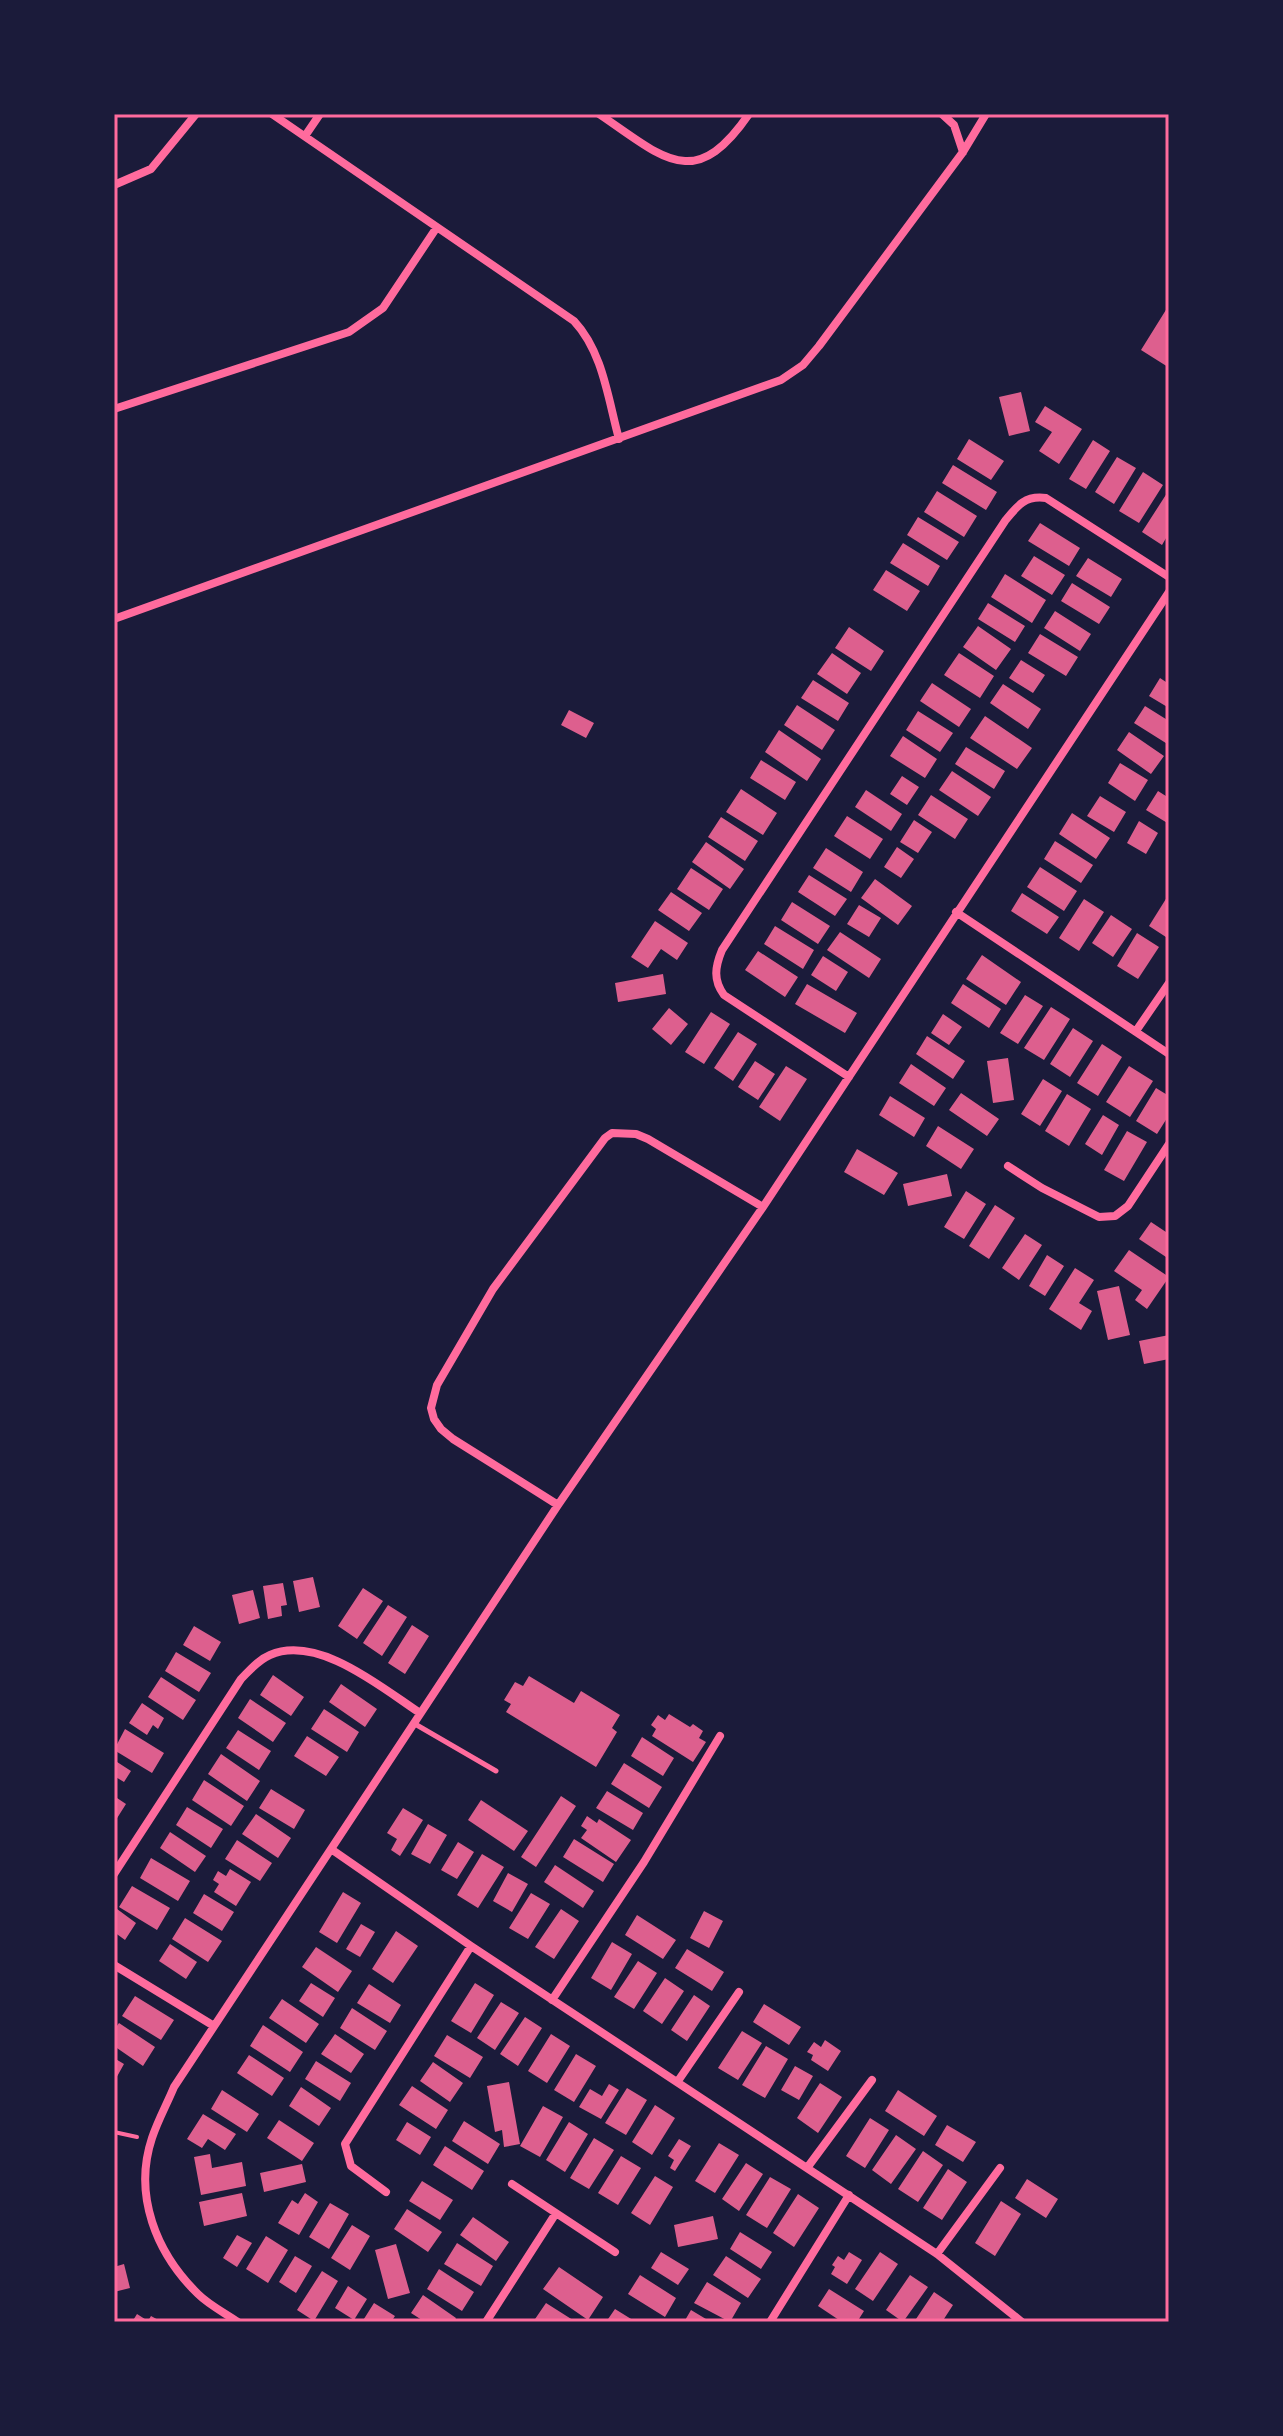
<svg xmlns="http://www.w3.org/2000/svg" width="1283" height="2436" font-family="Spectral,serif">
	<rect width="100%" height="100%" fill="#1b1b3a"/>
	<path fill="#dd5f8e" d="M1169 305V366L1168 367 1141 350Z
		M1021 392 1030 431 1009 436 999 397Z
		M1045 406 1082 429 1059 464 1039 451 1052 432 1035 422Z
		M969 439 1004 461 991 480 957 459Z
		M1093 440 1110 451 1086 489 1069 479Z
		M1117 457 1136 468 1114 504 1095 492Z
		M953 465 997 492 986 510 942 483Z
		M1143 472 1163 485 1139 523 1119 511Z
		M1169 490V533L1162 545 1142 532Z
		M937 491 977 516 964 537 924 512Z
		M918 517 959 542 947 560 907 535Z
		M1040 523 1080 548 1069 566 1028 541Z
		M903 543 940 566 928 586 890 563Z
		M1034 556 1065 575 1052 595 1021 576Z
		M1088 558 1122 579 1111 597 1076 576Z
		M886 570 920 591 907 611 873 590Z
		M1005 574 1046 600 1032 623 991 597Z
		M1072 583 1110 607 1099 624 1061 601Z
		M988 603 1025 626 1015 642 978 619Z
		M1055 611 1091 634 1080 651 1044 628Z
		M978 626 1011 649 996 670 963 647Z
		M849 627 884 651 871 671 835 648Z
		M1040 634 1078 657 1066 676 1028 653Z
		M832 653 861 673 847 694 817 674Z
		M959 653 994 676 980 698 944 675Z
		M1021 660 1045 675 1033 693 1009 678Z
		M1160 678 1169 684V708L1149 696Z
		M813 680 849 703 838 721 801 698Z
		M932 683 971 709 959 727 920 701Z
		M1003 684 1041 709 1028 729 990 703Z
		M797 705 835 730 822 750 784 725Z
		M1145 706 1169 721V745L1134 723Z
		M569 710 594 723 586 738 561 725Z
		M918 711 953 733 940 752 906 730Z
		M985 716 1032 748 1017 769 970 738Z
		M779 730 821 759 807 781 765 752Z
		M1129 732 1164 756 1151 774 1117 750Z
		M903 736 937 759 925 778 890 756Z
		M966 747 1005 771 994 789 955 764Z
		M761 760 796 782 785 800 750 778Z
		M1120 763 1148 780 1135 801 1108 783Z
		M952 771 991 797 978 816 939 790Z
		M902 776 919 787 907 805 890 794Z
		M741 789 777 813 763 835 726 812Z
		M866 790 902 814 891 831 855 807Z
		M1158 791 1169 798V824L1146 810Z
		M931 795 968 819 955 839 918 815Z
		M1100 796 1126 812 1114 832 1087 816Z
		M1072 813 1110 838 1096 859 1059 834Z
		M847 816 883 839 870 859 834 836Z
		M721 817 758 841 745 861 708 837Z
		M914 820 932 832 918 853 900 842Z
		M1139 821 1158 833 1146 854 1127 843Z
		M1055 841 1093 865 1081 883 1044 859Z
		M706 842 744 869 730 889 692 862Z
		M897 847 914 859 901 878 884 867Z
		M826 848 863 872 851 892 813 868Z
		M1040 867 1077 891 1064 911 1027 887Z
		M691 868 723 889 709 910 677 889Z
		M809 875 847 899 835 916 798 892Z
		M875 879 912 906 898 925 861 898Z
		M671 892 702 913 689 931 658 910Z
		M1022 893 1059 917 1047 934 1011 911Z
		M1169 894V939L1149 926Z
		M1084 899 1104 912 1079 951 1059 938Z
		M792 902 830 926 818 944 781 920Z
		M859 905 881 918 869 937 847 924Z
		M1111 915 1132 929 1113 957 1092 943Z
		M655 921 688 943 677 960 661 949 648 968 631 957Z
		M775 926 814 950 803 969 764 944Z
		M840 932 881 959 869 978 827 950Z
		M1137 933 1159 947 1138 979 1117 966Z
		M758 951 798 977 785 997 745 970Z
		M982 955 1021 982 1006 1005 966 979Z
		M823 956 848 972 836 991 811 975Z
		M663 974 666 994 618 1002 615 983Z
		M807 984 857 1013 845 1033 795 1004Z
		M963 984 1001 1009 989 1028 951 1003Z
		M1025 995 1043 1006 1018 1044 1000 1033Z
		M1051 1007 1070 1019 1044 1060 1024 1048Z
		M669 1008 688 1024 671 1045 652 1029Z
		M711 1012 730 1024 704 1064 685 1052Z
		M943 1014 962 1027 949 1045 931 1033Z
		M1073 1028 1093 1041 1070 1077 1050 1064Z
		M738 1032 757 1044 733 1081 714 1068Z
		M927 1036 965 1061 953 1079 916 1054Z
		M1102 1044 1122 1057 1098 1096 1077 1083Z
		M1008 1058 1014 1100 993 1103 987 1061Z
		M755 1061 775 1074 758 1100 738 1087Z
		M911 1064 946 1088 934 1106 899 1083Z
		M786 1066 807 1079 780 1121 759 1107Z
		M1129 1066 1153 1081 1130 1117 1106 1102Z
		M1043 1079 1062 1091 1040 1126 1021 1114Z
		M1156 1088 1169 1096V1115L1157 1134 1136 1121Z
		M961 1093 999 1119 987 1136 949 1110Z
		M1067 1094 1091 1109 1069 1146 1045 1131Z
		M890 1096 925 1118 914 1137 879 1115Z
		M1103 1115 1119 1125 1102 1155 1085 1144Z
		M938 1126 974 1149 961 1169 926 1146Z
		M1127 1131 1147 1142 1124 1181 1104 1170Z
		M857 1149 898 1173 884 1195 844 1172Z
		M947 1174 952 1196 908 1206 903 1184Z
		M966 1191 986 1204 964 1239 944 1227Z
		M995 1205 1015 1218 989 1259 969 1246Z
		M1151 1222 1169 1234V1259L1139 1239Z
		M1025 1234 1042 1245 1019 1280 1002 1268Z
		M1129 1250 1169 1277 1147 1309 1135 1300 1142 1290 1114 1271Z
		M1047 1255 1064 1266 1045 1296 1029 1286Z
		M1075 1268 1094 1280 1079 1303 1092 1311 1081 1330 1049 1309Z
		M1119 1286 1130 1335 1108 1340 1097 1291Z
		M1169 1335V1359L1144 1364 1139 1341Z
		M313 1577 320 1607 299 1612 293 1581Z
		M283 1583 287 1605 281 1606 282 1616 268 1619 263 1586Z
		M363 1588 383 1601 357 1639 338 1626Z
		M253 1590 260 1618 239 1624 232 1595Z
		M388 1605 407 1617 382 1656 363 1643Z
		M412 1625 429 1636 405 1674 388 1663Z
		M194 1626 221 1642 210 1661 183 1645Z
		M176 1652 211 1673 199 1692 165 1671Z
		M273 1675 304 1697 291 1716 260 1695Z
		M529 1676 574 1703 581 1691 620 1715 612 1728 617 1732 596 1767 506 1712 511 1704 504 1700 515 1682 523 1686Z
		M161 1677 196 1700 183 1720 148 1697Z
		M341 1684 377 1709 365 1727 329 1702Z
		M250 1699 286 1723 273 1742 238 1718Z
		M142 1703 164 1718 158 1729 153 1725 147 1735 129 1723Z
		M324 1709 359 1732 347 1752 311 1729Z
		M669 1714 690 1727 693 1724 703 1731 699 1738 706 1742 693 1762 652 1736 656 1729 651 1725 658 1715 665 1720Z
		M125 1729 164 1753 152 1773 114 1750Z
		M238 1730 271 1751 259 1770 226 1748Z
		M307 1736 339 1757 326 1776 294 1756Z
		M642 1737 674 1758 663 1776 631 1756Z
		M221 1754 260 1781 247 1801 208 1774Z
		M114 1760 131 1771 124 1782 114 1776Z
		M624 1763 662 1787 649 1808 611 1784Z
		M204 1780 244 1806 231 1826 192 1800Z
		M271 1789 305 1810 294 1829 259 1808Z
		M607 1791 643 1813 633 1830 596 1808Z
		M114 1796 126 1804 114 1823Z
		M561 1796 576 1806 536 1867 521 1857Z
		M481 1800 528 1831 514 1851 468 1820Z
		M187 1807 223 1829 211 1848 176 1825Z
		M403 1808 423 1820 400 1856 391 1850 397 1839 387 1833Z
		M256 1814 291 1838 278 1858 242 1834Z
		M587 1816 597 1823 599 1819 631 1840 616 1862 581 1838 587 1830 581 1826Z
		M428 1824 447 1835 430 1864 411 1854Z
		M170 1832 206 1856 195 1872 160 1848Z
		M574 1839 614 1864 603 1882 563 1857Z
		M237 1840 272 1863 260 1881 225 1859Z
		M458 1842 474 1852 457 1879 441 1870Z
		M482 1854 504 1867 478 1908 457 1895Z
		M151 1858 190 1881 178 1901 140 1878Z
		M555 1865 594 1891 583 1908 544 1882Z
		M230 1869 251 1882 236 1906 214 1892 219 1884 213 1880 218 1871 226 1876Z
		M508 1873 528 1884 512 1912 493 1901Z
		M132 1886 170 1908 157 1930 119 1907Z
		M343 1892 361 1903 337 1943 319 1932Z
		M531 1893 550 1904 528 1939 509 1928Z
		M204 1894 234 1912 222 1931 193 1913Z
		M117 1909 136 1923 125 1940 114 1932V1914Z
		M561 1909 579 1921 554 1959 535 1947Z
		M704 1911 723 1921 709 1948 690 1938Z
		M637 1915 676 1940 663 1959 625 1935Z
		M185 1918 222 1941 208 1962 172 1939Z
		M361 1924 375 1932 360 1957 346 1949Z
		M396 1931 418 1946 393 1983 372 1969Z
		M612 1942 632 1954 611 1990 591 1978Z
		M170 1944 197 1962 186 1979 159 1961Z
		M316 1947 352 1971 338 1992 302 1967Z
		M687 1949 724 1972 712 1991 675 1968Z
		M638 1961 657 1973 634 2009 614 1997Z
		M665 1978 684 1991 662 2024 643 2011Z
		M311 1983 335 1998 323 2017 299 2001Z
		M475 1983 494 1995 471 2033 451 2021Z
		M369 1984 401 2005 390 2023 357 2003Z
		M694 1995 710 2006 687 2041 671 2030Z
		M135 1996 174 2020 161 2040 122 2016Z
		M282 1999 319 2024 306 2043 269 2018Z
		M501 2002 519 2013 495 2050 477 2038Z
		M764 2004 801 2027 789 2045 753 2022Z
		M352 2008 387 2031 375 2050 340 2028Z
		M525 2017 542 2028 518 2066 500 2054Z
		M119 2023 155 2047 143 2066 114 2046V2030Z
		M263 2025 303 2052 290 2072 250 2046Z
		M742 2031 762 2043 738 2080 718 2068Z
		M335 2034 364 2054 351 2073 321 2054Z
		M551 2034 570 2046 547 2083 528 2071Z
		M447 2035 483 2057 470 2078 434 2056Z
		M825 2040 841 2051 828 2071 811 2060 813 2055 807 2052 814 2042 821 2047Z
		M766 2046 788 2059 765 2098 742 2085Z
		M576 2054 596 2066 574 2102 554 2090Z
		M249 2055 284 2078 272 2096 237 2073Z
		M114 2058 124 2064 114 2082Z
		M316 2061 351 2083 340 2101 305 2079Z
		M433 2062 463 2083 450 2102 420 2081Z
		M795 2066 813 2076 799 2100 781 2090Z
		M509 2082 520 2144 504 2147 502 2130 495 2132 487 2086Z
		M820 2083 842 2097 818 2133 797 2118Z
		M609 2084 619 2090 601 2119 579 2107 590 2089 602 2096Z
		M412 2086 448 2110 436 2129 399 2105Z
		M301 2087 331 2108 319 2126 289 2106Z
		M627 2088 647 2100 626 2135 605 2123Z
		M222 2090 259 2114 247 2132 211 2109Z
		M898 2090 937 2116 924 2136 885 2111Z
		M655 2105 675 2118 652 2155 632 2142Z
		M543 2106 563 2117 540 2157 520 2146Z
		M203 2114 236 2134 225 2150 208 2139 202 2148 187 2139Z
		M870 2118 889 2130 865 2168 846 2156Z
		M279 2120 314 2143 302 2161 267 2138Z
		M464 2121 500 2144 488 2164 452 2141Z
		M407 2122 431 2137 420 2155 396 2140Z
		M569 2122 588 2134 565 2172 546 2160Z
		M947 2125 976 2142 963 2162 935 2145Z
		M896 2135 916 2149 891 2184 872 2170Z
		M594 2138 614 2150 589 2189 570 2178Z
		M679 2139 691 2146 675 2171 670 2168 674 2160 668 2156Z
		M719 2143 739 2155 715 2193 695 2181Z
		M445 2146 484 2171 472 2190 433 2165Z
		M923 2151 943 2165 918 2202 898 2189Z
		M210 2154 212 2168 242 2162 246 2186 201 2195 194 2157Z
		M621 2156 641 2168 618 2205 598 2193Z
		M746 2163 763 2174 739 2211 722 2199Z
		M302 2164 306 2182 264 2192 260 2173Z
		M948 2169 967 2182 942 2220 923 2208Z
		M655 2176 673 2187 650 2225 631 2213Z
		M770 2177 791 2189 767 2228 746 2215Z
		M1027 2179 1058 2199 1046 2218 1015 2198Z
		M422 2181 453 2200 440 2220 409 2201Z
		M242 2193 247 2216 204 2226 199 2202Z
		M305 2193 318 2202 299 2235 278 2223 292 2200 298 2204Z
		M798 2194 819 2208 794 2247 773 2233Z
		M1001 2201 1021 2214 995 2256 975 2243Z
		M330 2203 349 2214 329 2249 309 2237Z
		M407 2209 442 2232 428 2252 394 2229Z
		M713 2216 718 2239 678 2247 674 2225Z
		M473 2217 509 2242 496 2261 460 2235Z
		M352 2225 370 2236 350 2270 331 2258Z
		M740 2232 772 2252 761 2269 730 2249Z
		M237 2235 252 2243 237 2267 223 2258Z
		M266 2236 288 2250 268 2283 246 2269Z
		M457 2243 493 2266 481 2286 444 2264Z
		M396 2244 410 2293 388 2299 375 2250Z
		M661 2252 689 2269 678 2285 651 2268Z
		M849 2252 862 2260 847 2284 831 2274 835 2267 832 2265 838 2256 844 2260Z
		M880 2252 898 2264 873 2301 855 2289Z
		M295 2256 312 2266 296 2293 279 2282Z
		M726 2256 761 2279 748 2298 713 2275Z
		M124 2264 130 2288 114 2292V2267Z
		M559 2267 603 2297 588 2320 543 2289Z
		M439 2269 474 2292 462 2311 427 2289Z
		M322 2271 338 2281 314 2321 297 2310Z
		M640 2275 676 2298 665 2317 628 2294Z
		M910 2275 928 2287 903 2322 886 2310Z
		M707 2282 741 2303 730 2322 694 2303Z
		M348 2286 367 2299 354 2320 335 2308Z
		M829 2289 864 2311 857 2322H842L818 2306Z
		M934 2292 953 2305 942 2322H914Z
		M423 2295 456 2318 454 2322H425L411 2313Z
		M374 2303 395 2316 391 2322H362Z
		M546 2303 576 2322H533Z
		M615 2309 636 2322H606Z
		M691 2310 711 2322H684Z
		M137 2314 148 2321 151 2316 162 2322H132Z"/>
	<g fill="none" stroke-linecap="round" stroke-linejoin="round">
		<path stroke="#ff6b9d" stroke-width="4" d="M114 2132 137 2137"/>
		<path stroke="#ff6b9d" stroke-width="5" d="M415 1724 496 1771"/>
		<path stroke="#ff6b9d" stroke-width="8" d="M272 114 574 321C603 352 608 399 619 439
			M599 114C663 157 694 194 749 114
			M942 114 954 125 963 152
			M305 136 320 114
			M114 185 151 169 196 114
			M114 409 349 332 383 308 437 227
			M114 619 781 380 803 365 819 346 963 152 986 114
			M956 912 1169 1054
			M1136 1031 1169 983
			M849 1077 724 995C713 980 715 967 722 950L1005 521C1017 506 1025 495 1046 498L1169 577
			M1008 1166 1042 1188 1099 1217 1115 1216 1128 1206 1169 1144
			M558 1505 453 1439 441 1429 434 1419 431 1408 437 1385 493 1289 605 1138 612 1133 636 1134 648 1139 763 1207
			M331 1849 471 1946 937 2254 1022 2322
			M114 1874 241 1679C250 1670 258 1660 270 1655 318 1634 382 1688 420 1713
			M114 1965 214 2026
			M552 2000 644 1862 720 1736
			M678 2081 739 1992
			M807 2168 872 2080
			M512 2184 615 2252
			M386 2192 351 2166 345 2144 471 1946
			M937 2254 1000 2168
			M238 2322C225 2313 209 2305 198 2294 156 2253 133 2195 152 2138 158 2120 167 2104 174 2087L558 1505 763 1207 1169 592
			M486 2322 556 2213
			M770 2322 849 2195"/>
	</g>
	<rect width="1283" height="2436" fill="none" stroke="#1b1b3a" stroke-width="232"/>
	<rect x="116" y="116" width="1051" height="2204" fill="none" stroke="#ff6b9d" stroke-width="3"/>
</svg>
